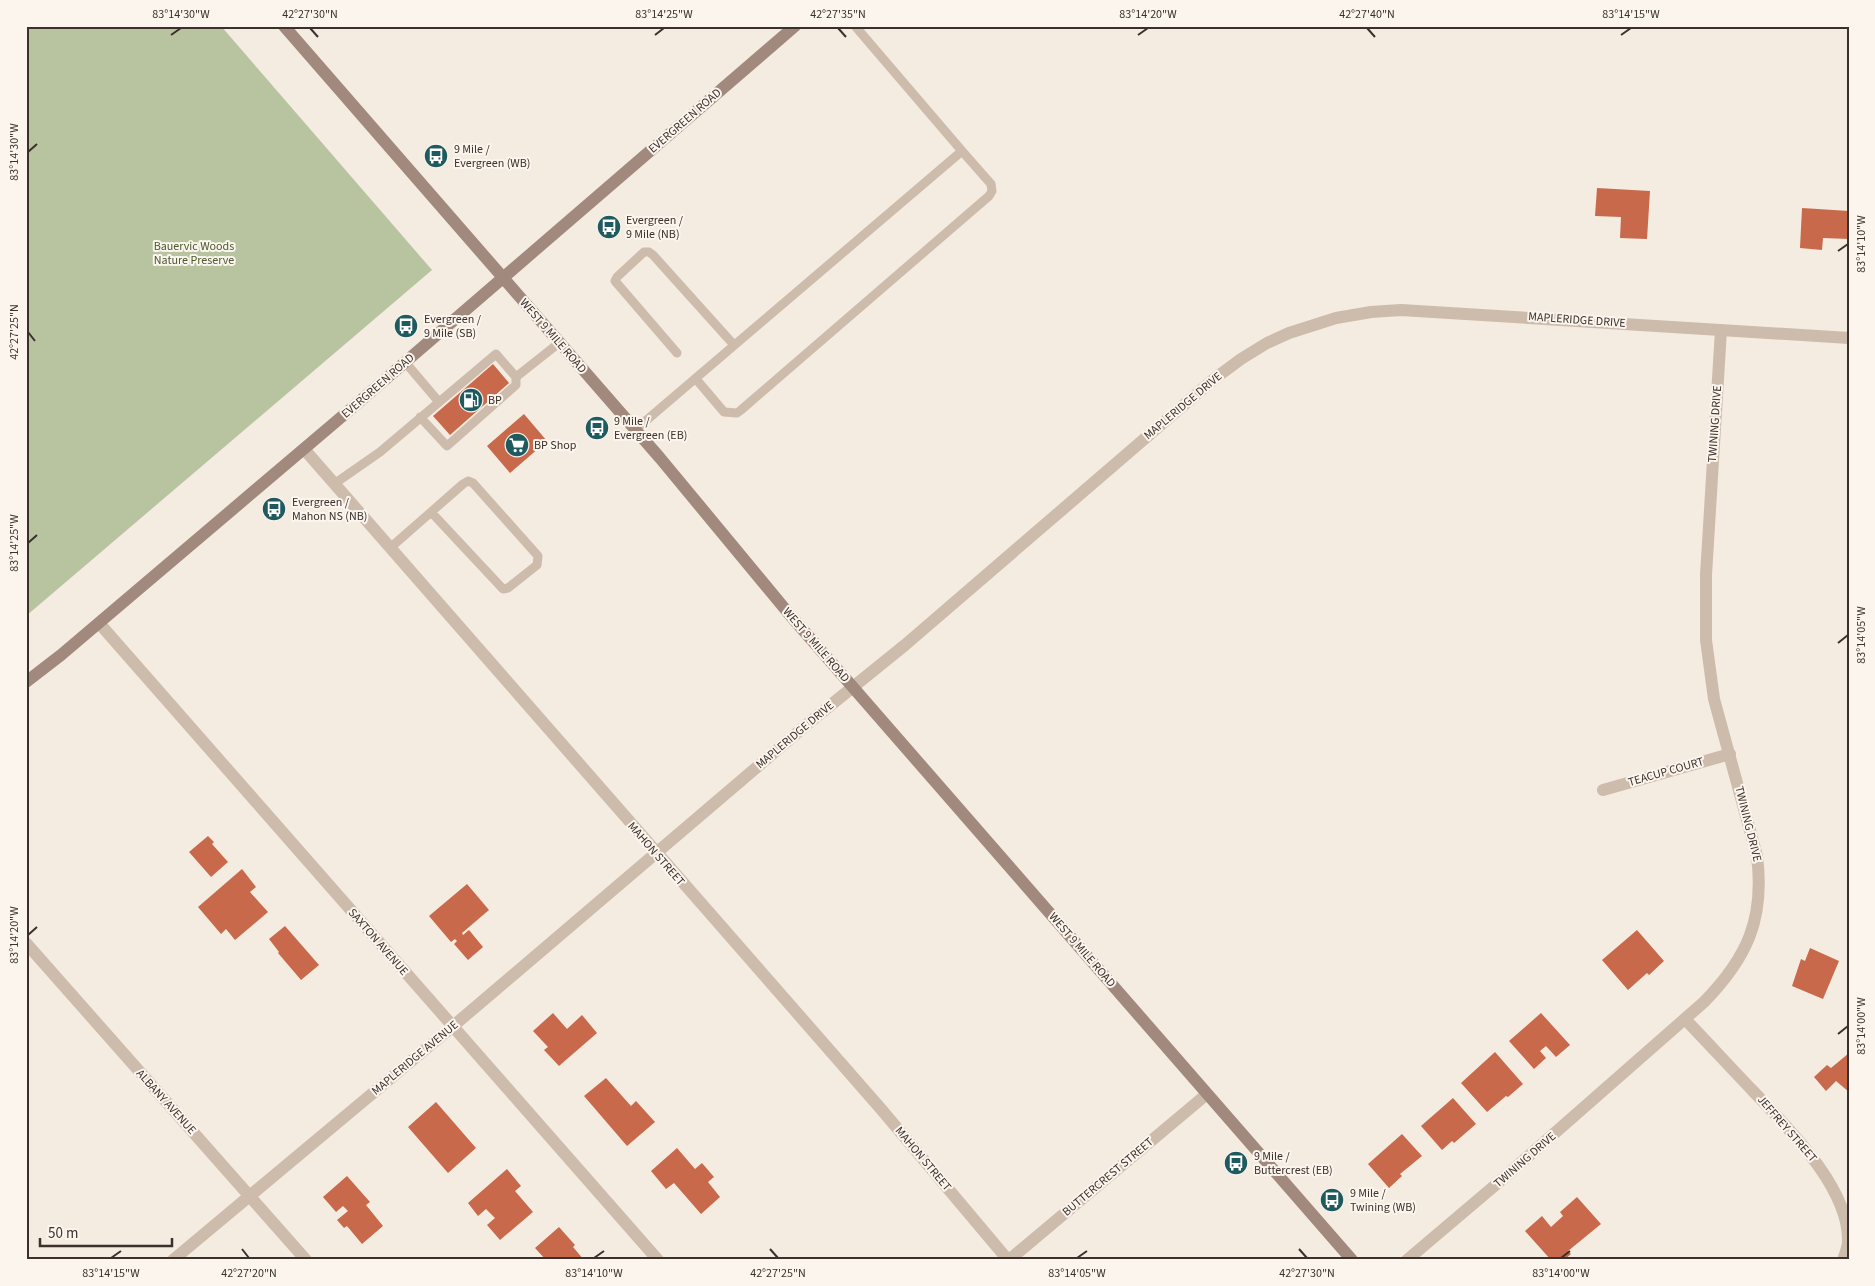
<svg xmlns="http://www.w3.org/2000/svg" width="1875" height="1286" font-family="'Source Sans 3',sans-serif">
	<rect width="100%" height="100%" fill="#f4ebe1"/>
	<path fill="#b8c4a0" d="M26 26H221L432 270 26 616Z"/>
	<path fill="#c8694b" d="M1597 188 1650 191 1647 239 1620 238 1621 217 1595 216Z
		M1802 208 1849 211V239L1823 238 1822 250 1800 248Z
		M493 364 509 383 450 435 433 416Z
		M524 414 547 441 510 473 487 446Z
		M208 836 214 842 212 844 228 862 211 877 189 852Z
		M242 869 256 887 250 892 268 912 235 940 226 929 221 934 198 907Z
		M467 884 489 910 462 933 463 935 469 930 483 947 468 960 454 944 457 941 455 939 451 942 429 916Z
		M285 926 319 965 301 980 278 953 279 952 269 939Z
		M1637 930 1664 961 1649 975 1647 973 1628 990 1602 960Z
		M1810 948 1839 961 1823 999 1792 986 1801 959 1805 961Z
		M553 1013 567 1029 582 1015 597 1033 559 1066 544 1050 548 1047 533 1031Z
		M1541 1013 1570 1045 1556 1057 1546 1046 1540 1051 1546 1058 1534 1069 1509 1041Z
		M1495 1052 1523 1084 1508 1097 1506 1096 1487 1112 1461 1083Z
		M1849 1053V1092L1836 1081 1826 1091 1814 1077 1827 1065 1831 1068Z
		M606 1078 631 1106 636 1101 655 1122 627 1146 584 1096Z
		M1453 1098 1476 1124 1454 1143 1452 1141 1442 1150 1421 1126Z
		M436 1102 476 1148 448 1173 408 1127Z
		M1402 1134 1422 1156 1400 1174 1402 1176 1389 1188 1368 1164Z
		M677 1148 695 1169 702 1163 714 1177 708 1182 720 1197 701 1214 674 1183 666 1189 651 1171Z
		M507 1169 521 1186 515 1191 533 1212 500 1240 487 1225 495 1218 486 1209 478 1216 468 1203Z
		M347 1176 370 1202 366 1205 383 1226 362 1244 347 1226 344 1228 337 1220 348 1211 343 1206 336 1212 323 1197Z
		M1577 1197 1601 1224 1568 1251 1571 1254 1564 1260H1551L1525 1231 1542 1216 1551 1227 1563 1216 1560 1212Z
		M559 1227 575 1245 573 1247 584 1260H546L535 1248Z"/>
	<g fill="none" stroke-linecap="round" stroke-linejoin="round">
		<path stroke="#cdbbac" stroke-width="9" d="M677 353 615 281 617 277 644 252H649L653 255 734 345
			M405 362 439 402
			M696 379 724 412 737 413 741 410 989 196 992 191 991 184 962 151
			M420 417 447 446 516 385V377
			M635 430 962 151 855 26
			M334 484 380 452 496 354 516 377 559 343
			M390 548 463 484 468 481 473 483 538 556 537 565 508 588 503 589 431 512"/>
		<path stroke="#cdbbac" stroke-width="12" d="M304 449 881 1109 1008 1260
			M99 623 658 1260
			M1603 790 1730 754
			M26 943 306 1260
			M1685 1019C1708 1043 1730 1067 1753 1091 1787 1127 1850 1188 1848 1242 1848 1247 1845 1254 1843 1260
			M173 1260 452 1027 811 721 905 645 1214 379 1241 359 1267 343 1289 333 1336 318 1371 312 1401 310 1849 338
			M1009 1260 1207 1094
			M1407 1260 1499 1182 1704 1002C1747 958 1765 919 1757 856L1714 699 1706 640V575L1721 330"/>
		<path stroke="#a18a7d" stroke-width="12" d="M284 26 660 458 790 615 1352 1260
			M26 682 61 655 352 408 795 26"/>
	</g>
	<path fill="none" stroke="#3b302b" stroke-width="2" d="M310 28 318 37M838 28 846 37M1367 28 1375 37M171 35 181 28M655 35 664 28M1138 35 1148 28M1621 35 1631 28M28 152 37 144M1838 251 1848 244M28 332 35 341M28 543 37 535M1838 643 1848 635M28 935 37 927M1838 1034 1848 1026M242 1249 249 1258M770 1249 778 1258M1299 1249 1307 1258M111 1258 121 1251M594 1258 604 1251M1077 1258 1087 1251M1561 1258 1570 1251"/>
	<defs>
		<g id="bus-disc" transform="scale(1.25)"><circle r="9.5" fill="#1f5a5e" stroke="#fbf5ee"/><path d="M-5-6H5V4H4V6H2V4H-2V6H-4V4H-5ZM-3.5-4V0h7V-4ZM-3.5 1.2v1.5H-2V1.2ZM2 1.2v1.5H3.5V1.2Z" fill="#fff"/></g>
		<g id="fuel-disc" transform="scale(1.25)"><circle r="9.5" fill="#1f5a5e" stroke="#fbf5ee"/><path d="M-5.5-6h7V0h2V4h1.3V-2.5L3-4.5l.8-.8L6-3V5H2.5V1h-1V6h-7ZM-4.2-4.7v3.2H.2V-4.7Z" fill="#fff"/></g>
		<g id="supermarket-disc" transform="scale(1.25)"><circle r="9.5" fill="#1f5a5e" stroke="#fbf5ee"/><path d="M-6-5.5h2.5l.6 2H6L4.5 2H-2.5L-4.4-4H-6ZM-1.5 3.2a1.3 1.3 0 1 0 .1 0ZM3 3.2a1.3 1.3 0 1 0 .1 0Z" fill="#fff"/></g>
	</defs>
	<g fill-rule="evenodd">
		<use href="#bus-disc" x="436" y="156"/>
		<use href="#bus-disc" x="609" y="227"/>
		<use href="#bus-disc" x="406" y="326"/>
		<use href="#fuel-disc" x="471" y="400"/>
		<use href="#bus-disc" x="597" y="428"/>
		<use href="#supermarket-disc" x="517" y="445"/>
		<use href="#bus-disc" x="274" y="509"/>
		<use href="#bus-disc" x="1236" y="1163"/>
		<use href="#bus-disc" x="1332" y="1200"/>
	</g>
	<g text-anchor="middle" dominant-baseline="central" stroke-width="4" stroke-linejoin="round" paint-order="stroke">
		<g font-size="12" fill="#3b302b" stroke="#fbf5ee">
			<text transform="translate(685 121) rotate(-41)">EVERGREEN ROAD</text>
			<text transform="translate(1577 320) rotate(4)">MAPLERIDGE DRIVE</text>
			<text transform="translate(553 336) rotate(49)">WEST 9 MILE ROAD</text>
			<text transform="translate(378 386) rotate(-41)">EVERGREEN ROAD</text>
			<text transform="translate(1183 406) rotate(-40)">MAPLERIDGE DRIVE</text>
			<text transform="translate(1715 424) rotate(-86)">TWINING DRIVE</text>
			<text transform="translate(816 645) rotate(49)">WEST 9 MILE ROAD</text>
			<text transform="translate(795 735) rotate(-40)">MAPLERIDGE DRIVE</text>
			<text transform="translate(1666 772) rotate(-16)">TEACUP COURT</text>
			<text transform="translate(1748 824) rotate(76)">TWINING DRIVE</text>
			<text transform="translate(656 854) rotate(49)">MAHON STREET</text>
			<text transform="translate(378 942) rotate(49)">SAXTON AVENUE</text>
			<text transform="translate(1082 950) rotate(49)">WEST 9 MILE ROAD</text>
			<text transform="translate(415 1058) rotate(-40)">MAPLERIDGE AVENUE</text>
			<text transform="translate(166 1102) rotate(48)">ALBANY AVENUE</text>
			<text transform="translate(1787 1129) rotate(49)">JEFFREY STREET</text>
			<text transform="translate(923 1159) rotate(50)">MAHON STREET</text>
			<text transform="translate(1525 1160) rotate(-41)">TWINING DRIVE</text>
			<text transform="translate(1108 1177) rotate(-40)">BUTTERCREST STREET</text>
		</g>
		<g font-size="12" fill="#3b302b" stroke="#fbf5ee" text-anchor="start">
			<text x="454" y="149">9 Mile /<tspan x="454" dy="14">Evergreen (WB)</tspan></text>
			<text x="626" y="220">Evergreen /<tspan x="626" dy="14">9 Mile (NB)</tspan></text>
			<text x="424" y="319">Evergreen /<tspan x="424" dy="14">9 Mile (SB)</tspan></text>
			<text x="488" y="400">BP</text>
			<text x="614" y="421">9 Mile /<tspan x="614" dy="14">Evergreen (EB)</tspan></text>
			<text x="534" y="445">BP Shop</text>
			<text x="292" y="502">Evergreen /<tspan x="292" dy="14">Mahon NS (NB)</tspan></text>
			<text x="1254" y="1156">9 Mile /<tspan x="1254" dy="14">Buttercrest (EB)</tspan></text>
			<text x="1350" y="1193">9 Mile /<tspan x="1350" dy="14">Twining (WB)</tspan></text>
		</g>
		<g font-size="12" fill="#4a5a2e" stroke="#fbf5ee">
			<text x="194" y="246">Bauervic Woods<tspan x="194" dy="14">Nature Preserve</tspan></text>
		</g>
	</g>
	<rect width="1875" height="1286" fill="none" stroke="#fbf5ee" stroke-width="55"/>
	<path d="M40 1238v8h132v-8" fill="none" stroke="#3b302b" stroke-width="2.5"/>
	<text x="48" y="1238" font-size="15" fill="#3b302b" stroke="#fbf5ee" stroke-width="4" paint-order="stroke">50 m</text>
	<rect x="28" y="28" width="1820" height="1230" fill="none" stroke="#3b302b" stroke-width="2"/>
	<g font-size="12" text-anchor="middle" fill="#3b302b">
		<text x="181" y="18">83°14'30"W</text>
		<text x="310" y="18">42°27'30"N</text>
		<text x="664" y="18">83°14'25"W</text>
		<text x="838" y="18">42°27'35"N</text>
		<text x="1148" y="18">83°14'20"W</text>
		<text x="1367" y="18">42°27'40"N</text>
		<text x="1631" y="18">83°14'15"W</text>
		<text transform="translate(14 152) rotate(-90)" y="4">83°14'30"W</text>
		<text transform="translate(1861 244) rotate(-90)" y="4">83°14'10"W</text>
		<text transform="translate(14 332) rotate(-90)" y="4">42°27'25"N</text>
		<text transform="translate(14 543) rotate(-90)" y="4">83°14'25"W</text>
		<text transform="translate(1861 635) rotate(-90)" y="4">83°14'05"W</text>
		<text transform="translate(14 935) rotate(-90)" y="4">83°14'20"W</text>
		<text transform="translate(1861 1026) rotate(-90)" y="4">83°14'00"W</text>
		<text x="111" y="1277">83°14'15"W</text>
		<text x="249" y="1277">42°27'20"N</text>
		<text x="594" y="1277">83°14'10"W</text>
		<text x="778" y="1277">42°27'25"N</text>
		<text x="1077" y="1277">83°14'05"W</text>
		<text x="1307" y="1277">42°27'30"N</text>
		<text x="1561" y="1277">83°14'00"W</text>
	</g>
</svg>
